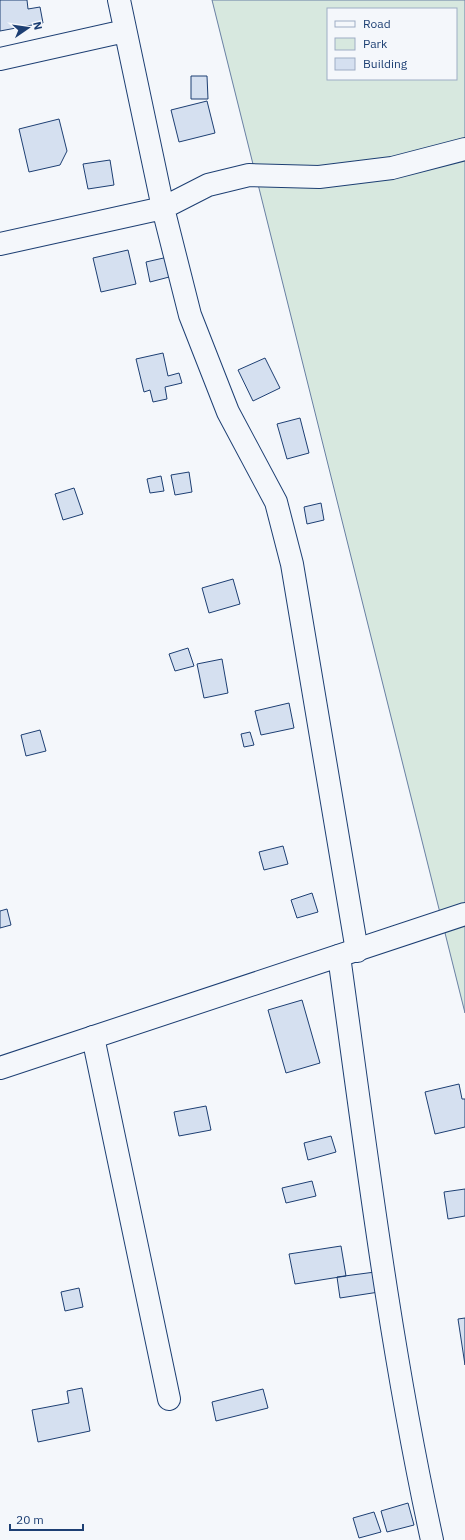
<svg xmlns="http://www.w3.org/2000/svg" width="465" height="1540" font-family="'IBM Plex Sans',sans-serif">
	<rect width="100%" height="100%" fill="#f4f7fb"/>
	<path fill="#d7e8df" stroke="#687fa3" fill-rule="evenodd" d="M212 0H465V1013ZM328 9H456V79H328Z"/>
	<path fill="#d5e0f0" stroke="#1d3f73" d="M0 0H27L28 9 40 7 43 23 0 31Z
		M191 76H207L208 99H191Z
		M207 101 215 133 179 142 171 110Z
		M59 119 67 151 60 165 29 172 19 129Z
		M110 160 114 185 88 189 83 164Z
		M128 250 136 284 101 292 93 258Z
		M168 257 173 276 150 282 146 262Z
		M163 353 168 376 179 373 182 383 165 387 167 399 153 402 150 390 144 392 136 359Z
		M265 358 280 388 253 401 238 370Z
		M300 418 309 453 287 459 277 424Z
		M189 472 192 492 175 495 171 475Z
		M161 476 164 491 150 493 147 479Z
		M74 488 83 514 63 520 55 494Z
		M321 503 324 520 307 524 304 507Z
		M233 579 240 604 209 613 202 588Z
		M188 648 194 666 175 671 169 654Z
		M222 659 228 693 204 698 197 664Z
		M289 703 294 728 261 735 255 711Z
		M40 730 46 751 26 756 21 735Z
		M250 732 254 745 244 747 241 734Z
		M283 846 288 864 264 870 259 852Z
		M312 893 318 912 297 918 291 900Z
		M7 909 11 925 0 928V911Z
		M302 1000 320 1063 286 1073 268 1010Z
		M459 1084 462 1099H465V1127L435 1134 425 1092Z
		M206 1106 211 1130 179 1136 174 1112Z
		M331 1136 336 1152 308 1160 304 1143Z
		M312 1181 316 1196 286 1203 282 1188Z
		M465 1189V1216L448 1219 444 1192Z
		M341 1246 346 1276 295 1284 289 1254Z
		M375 1272 379 1292 340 1298 337 1277Z
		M79 1288 83 1307 65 1311 61 1292Z
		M465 1318V1365L458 1319Z
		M82 1388 90 1431 38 1442 32 1410 69 1403 67 1391Z
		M263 1389 268 1408 216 1421 212 1402Z
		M408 1503 414 1525 387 1532 381 1511Z
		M374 1512 381 1532 359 1538 353 1518Z"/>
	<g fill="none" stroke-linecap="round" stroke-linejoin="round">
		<g stroke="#1d3f73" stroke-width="24">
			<path id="minor" d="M119 0 163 208 190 315 228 412 276 502 292 564 357 951
				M0 59 125 31
				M0 244 163 208 208 185 249 175 319 177 392 168 465 149
				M339 956C366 1151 390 1348 432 1540
				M93 1037 169 1399"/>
		</g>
		<g stroke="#1d3f73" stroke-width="24">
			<path id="tertiary" d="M0 1068 465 914"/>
		</g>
		<use href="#minor" stroke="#f4f7fb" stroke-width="22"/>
		<use href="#tertiary" stroke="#f4f7fb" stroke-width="22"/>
	</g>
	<rect x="327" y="8" width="130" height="72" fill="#f4f7fb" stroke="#9eadc5"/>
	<rect x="335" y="21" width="20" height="6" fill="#f4f7fb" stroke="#9eadc5"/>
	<text x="363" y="28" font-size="12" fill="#1d3f73">Road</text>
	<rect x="335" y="38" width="20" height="12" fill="#d7e8df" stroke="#9eadc5"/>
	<text x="363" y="48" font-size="12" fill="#1d3f73">Park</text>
	<rect x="335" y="58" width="20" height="12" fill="#d5e0f0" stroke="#9eadc5"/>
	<text x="363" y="68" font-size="12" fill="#1d3f73">Building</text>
	<g transform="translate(28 28) rotate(77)" stroke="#f4f7fb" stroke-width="3" paint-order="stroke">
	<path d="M0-3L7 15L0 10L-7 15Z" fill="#1d3f73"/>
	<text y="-6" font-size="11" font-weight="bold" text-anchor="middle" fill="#1d3f73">N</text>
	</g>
	<path d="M10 1524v6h73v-6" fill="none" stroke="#1d3f73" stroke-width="2"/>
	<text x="16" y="1524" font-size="12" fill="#1d3f73" stroke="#f4f7fb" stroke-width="3" paint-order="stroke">20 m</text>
</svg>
